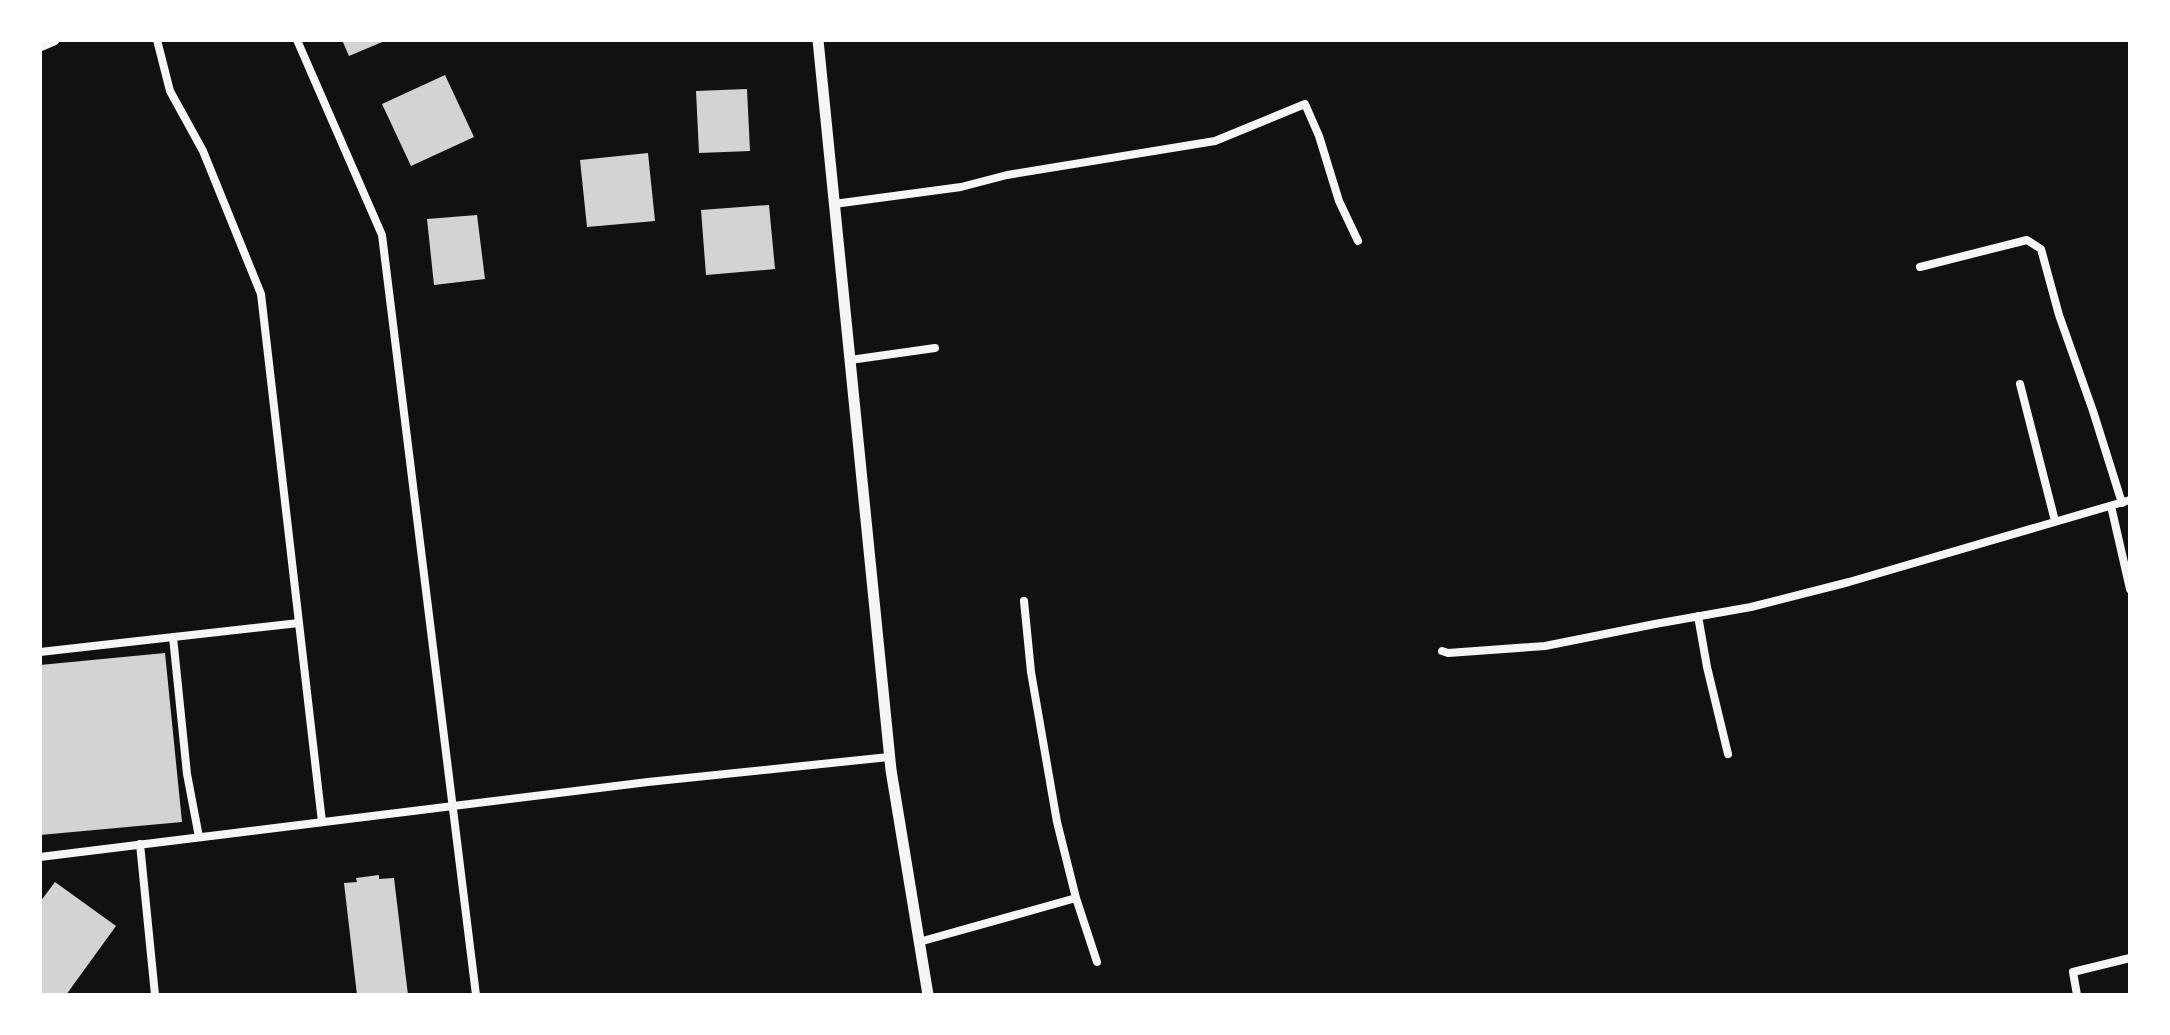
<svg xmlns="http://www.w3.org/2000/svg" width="2170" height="1035" font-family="'IBM Plex Sans',sans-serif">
	<rect width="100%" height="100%" fill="#111"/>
	<path fill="#d3d3d3" d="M342 40H387L349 56Z
		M445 75 474 137 411 166 382 104Z
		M747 89 750 151 699 153 696 91Z
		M648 153 655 221 587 227 580 160Z
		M769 205 775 269 706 275 701 210Z
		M477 215 485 279 434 285 427 219Z
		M165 653 182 822 40 835V665Z
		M379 875V879L394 878 408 995H357L344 883 357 882 356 878Z
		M55 882 116 926 66 995H40V902Z"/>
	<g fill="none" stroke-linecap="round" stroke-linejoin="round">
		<path stroke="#f5f5f5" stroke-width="8" d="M157 40 170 91 203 151 261 294 322 822
			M297 40 382 235 476 995
			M834 204 961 187 1007 175 1215 141 1305 104 1319 136 1339 201 1358 241
			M1920 267 2027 240 2041 249 2059 315 2093 411 2122 503
			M850 360 935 348
			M2020 384 2055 521
			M2111 506 2130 589
			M1024 601 1031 672 1057 822 1076 898 1097 962
			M1698 616 1707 667 1728 754
			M173 637 187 774 199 837
			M1442 651 1448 653 1545 646 1655 624 1751 607 1849 582 2130 500
			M40 652 299 623
			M140 844 155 995
			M40 857 648 782 889 757
			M919 942 1076 898
			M2077 995 2073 972 2130 958"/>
		<path stroke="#f5f5f5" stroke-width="11" d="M818 40 891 770 928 995
			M40 46 54 40"/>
	</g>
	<rect width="2170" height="1035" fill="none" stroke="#ffffff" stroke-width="84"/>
</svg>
